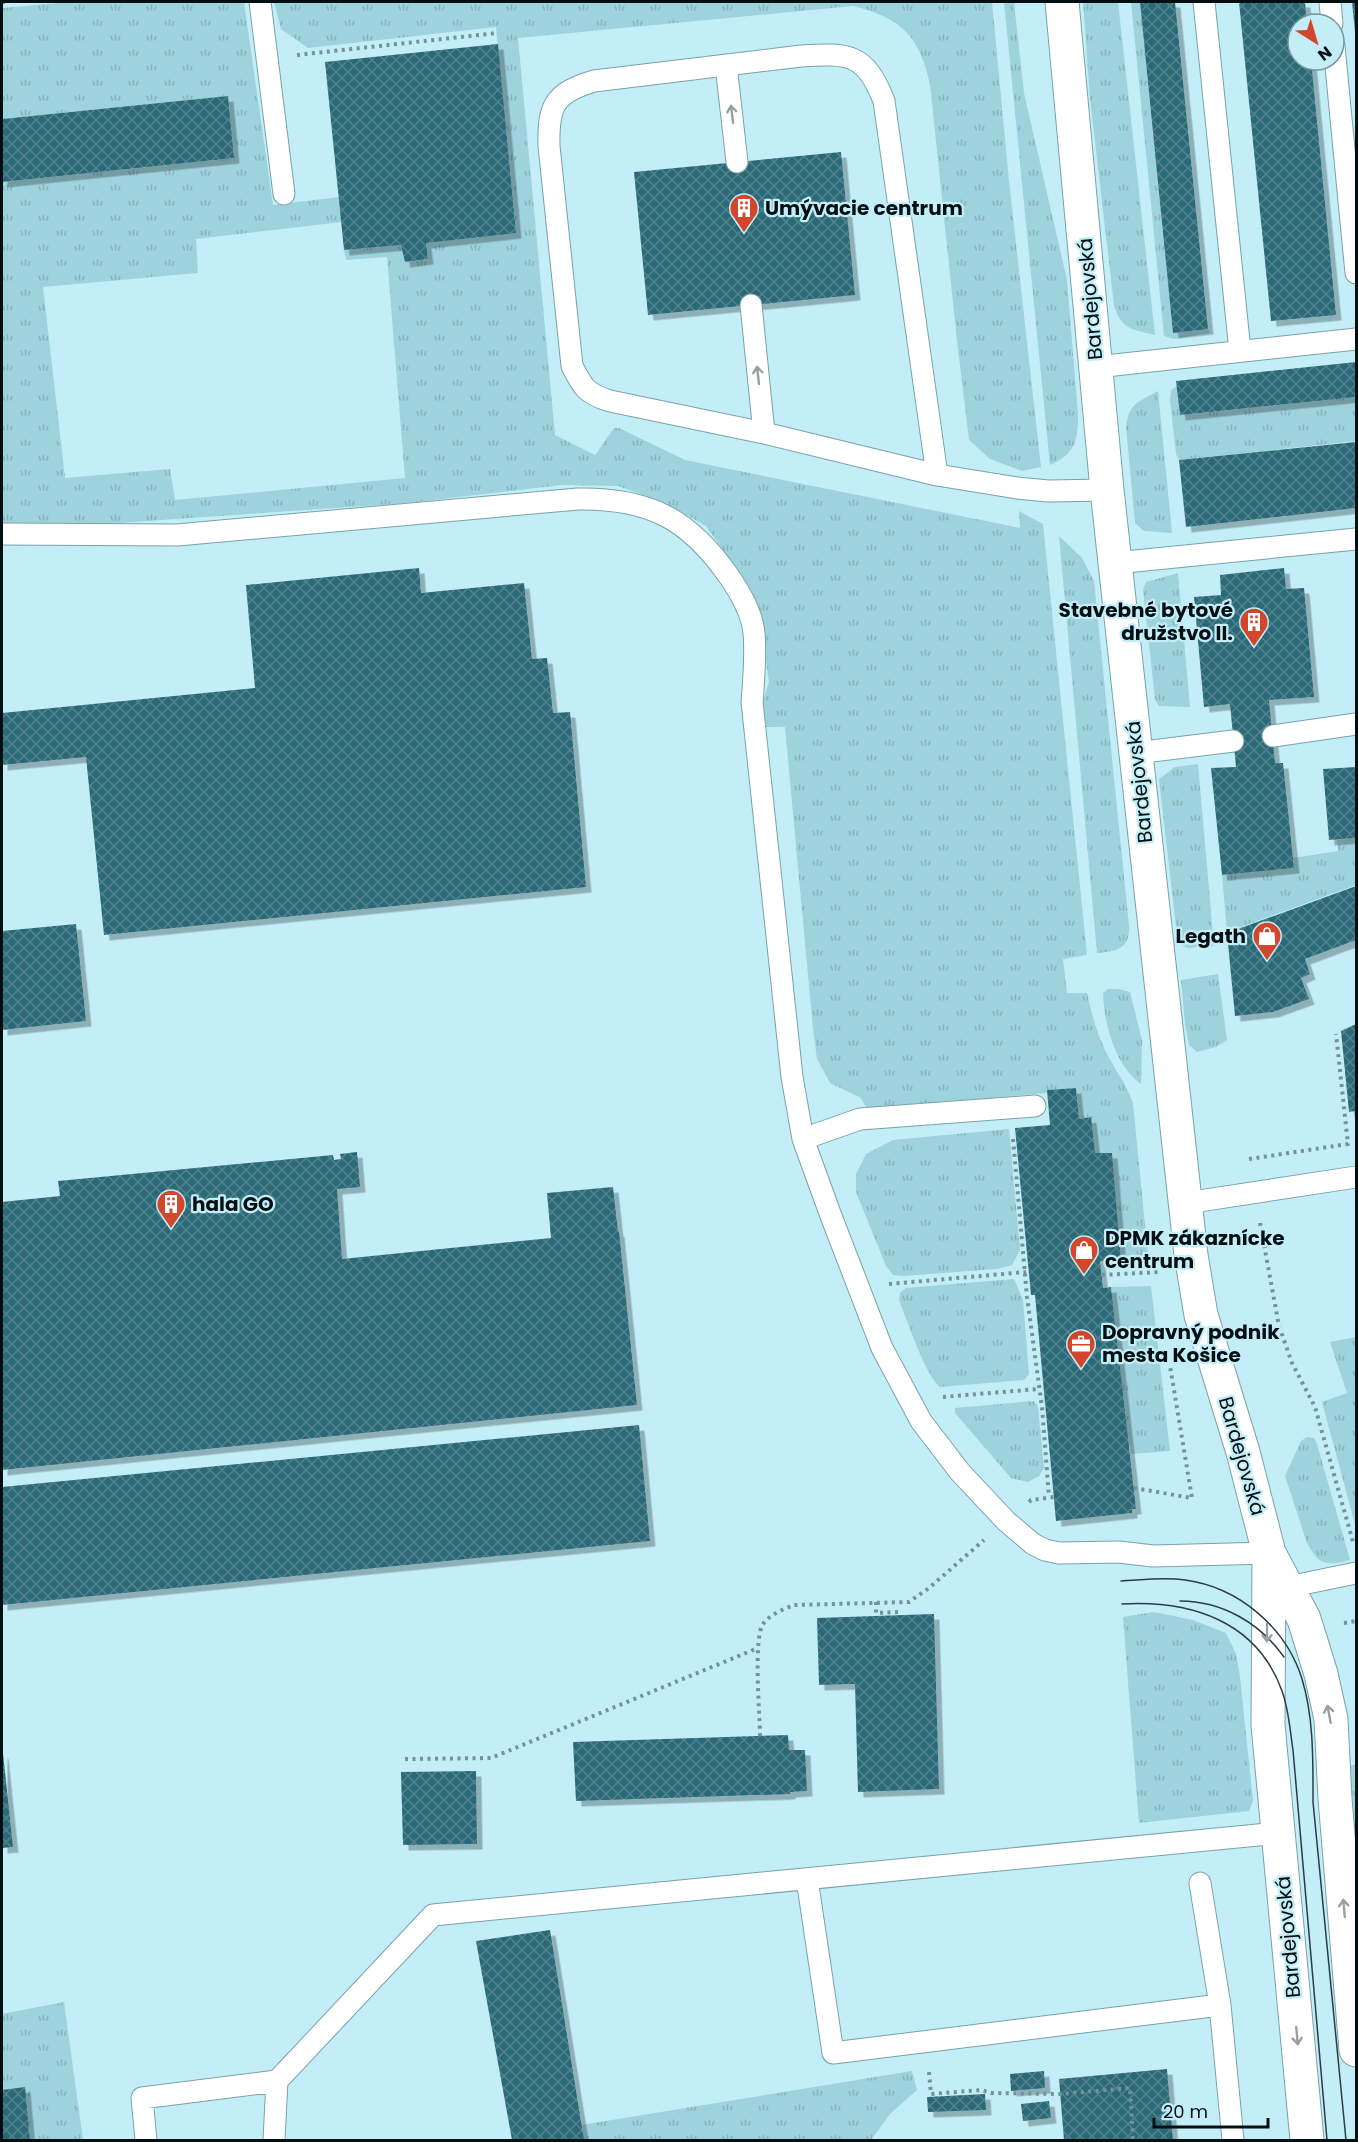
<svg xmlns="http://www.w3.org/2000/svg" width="1358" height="2142" font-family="Poppins,sans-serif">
	<defs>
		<pattern id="grass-tufts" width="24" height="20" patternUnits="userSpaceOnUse" patternTransform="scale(1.5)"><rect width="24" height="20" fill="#9ed2dd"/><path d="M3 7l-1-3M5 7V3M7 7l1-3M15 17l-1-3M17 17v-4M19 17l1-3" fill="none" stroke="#86b3bd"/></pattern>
		<pattern id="building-cross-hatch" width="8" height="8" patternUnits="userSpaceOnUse" patternTransform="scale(1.5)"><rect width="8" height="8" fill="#2c6b78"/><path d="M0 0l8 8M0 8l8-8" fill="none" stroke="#54828b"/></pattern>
		<filter id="shadow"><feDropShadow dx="5.5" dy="5.5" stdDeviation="0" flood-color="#0004"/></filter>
	</defs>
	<rect width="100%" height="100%" fill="#c3eef8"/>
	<path fill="url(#grass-tufts)" d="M69 2H244L273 205 339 197 342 222 196 239 198 273 43 287 65 478 170 469 175 500 405 478 387 257 346 260 344 250 401 245 406 262 428 259 426 243 516 232 496 27 308 48 281 29 274 2H992L1009 181 1041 467 1022 471 990 459 969 440 957 341 930 84C919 35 901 18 853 6L518 38 555 435 595 455 614 428H619L685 460 1020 528 1019 511 1043 524 1087 955 1063 959 1067 993H1087C1091 1012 1096 1030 1104 1048 1113 1067 1126 1083 1133 1103L1148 1256 1121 1259 1112 1153H1095L1090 1117 1079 1119 1076 1088 1047 1090V1093L867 1109 861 1098 830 1083 817 1059 813 1029 785 727H765L762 704 769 682 762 630 742 577 706 526 666 503 618 486 562 485 408 503 74 526H2V182L234 158 228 96 2 119V8Z
		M1004 2H1014L1024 93 1067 280 1078 414C1078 439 1076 454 1050 465Z
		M1083 2H1118L1155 335C1132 330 1120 328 1114 305L1090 99Z
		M1131 2H1140L1173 332 1208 329 1210 333 1174 339 1164 336Z
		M1177 386 1180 415 1356 397V441L1179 460 1176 454 1170 400 1171 390Z
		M1158 391 1172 533 1144 531 1135 523 1126 427C1129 403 1138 402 1158 391Z
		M1059 536 1082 558 1094 581 1129 926C1130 949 1117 951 1097 953Z
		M1178 573 1190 707 1159 706 1155 699 1143 590 1146 582Z
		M1198 764 1214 946 1188 948 1178 944 1159 779 1175 767Z
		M1356 838V885L1227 932 1222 875 1294 868 1293 858 1338 851 1337 840Z
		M1218 974 1227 1040 1216 1047 1197 1052 1189 1045 1185 1024 1181 980Z
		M1108 989H1119L1130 992 1142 1040 1141 1084C1115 1065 1104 1024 1103 993Z
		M1009 1129 1020 1250 1012 1265 997 1269 903 1276 893 1275 886 1266 856 1192V1174L866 1154 893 1140Z
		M1014 1279 1023 1300 1029 1374 1024 1380 940 1387C925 1375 907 1320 899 1300L900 1293 906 1288Z
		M1151 1286 1170 1451 1131 1454 1130 1445H1127L1111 1287Z
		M1356 1337V1528L1322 1402 1347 1393 1330 1342Z
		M1034 1401 1038 1407 1044 1468 1039 1476 1028 1482 1011 1478 955 1413V1408Z
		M1307 1437 1314 1438 1317 1444 1350 1560C1327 1566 1319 1566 1307 1543L1285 1476 1301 1441Z
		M1154 1612 1193 1620 1226 1633 1236 1654 1240 1677 1253 1801 1249 1811 1139 1823 1123 1617Z
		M1350 1765H1356V1926Z
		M64 2002 83 2140H30L25 2088 2 2090V2014Z
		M912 2071 917 2090 890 2114 871 2140H584L581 2125Z"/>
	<path fill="url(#building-cross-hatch)" filter="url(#shadow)" d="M1140 2H1175L1208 329 1173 333Z
		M1239 2H1305L1307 24H1298V60H1311L1336 315 1271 321Z
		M1352 2H1356V32H1355Z
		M498 44 516 233 426 243 428 259 405 262 401 245 344 250 325 62Z
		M228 96 234 158 2 182V119Z
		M841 152 855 295 648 315 634 172Z
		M1356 362V397L1180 415 1176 381Z
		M1356 442V508L1186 527 1179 460Z
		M419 568 421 593 524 583 532 659 547 658 553 713 570 712 586 887 104 935 86 757 2 765V713L255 688 246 585Z
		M1284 568 1286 589 1304 588 1314 697 1269 700 1275 763H1283L1294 868 1222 875 1211 768 1236 767 1230 704 1204 707 1194 597 1221 595 1220 575Z
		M1356 767V838L1329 840 1323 769Z
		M1356 886V940L1305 959 1310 974 1301 978 1309 999 1273 1012 1235 1016 1227 933Z
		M76 924 86 1021 2 1030V931Z
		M1356 1024V1111L1349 1112 1341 1031Z
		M1076 1088 1079 1119 1091 1117 1095 1153H1112L1121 1259 1100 1261 1103 1288 1111 1287 1136 1509H1132V1513L1056 1521 1035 1295H1031L1015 1128 1050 1125 1047 1090Z
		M357 1152 360 1187 337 1189 342 1259 551 1238 547 1193 613 1187 618 1232 619 1231 637 1405 2 1470V1202L60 1196 58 1181 333 1155 334 1160 341 1159 340 1154Z
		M639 1425 650 1541 2 1605V1487Z
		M934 1614 939 1789 858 1792 855 1684 819 1685 817 1618Z
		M788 1735 789 1750H805L807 1791 790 1792V1794L576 1801 573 1742Z
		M3 1753 13 1847 2 1848V1754Z
		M476 1771 477 1844 403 1845 401 1772Z
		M550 1930 584 2140H512L476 1941Z
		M1167 2069 1173 2140H1064L1059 2079Z
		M1044 2071 1045 2088 1011 2091 1010 2074Z
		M25 2087 30 2140H2V2090Z
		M985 2094 986 2110 928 2112 927 2097Z
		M1049 2101 1051 2118 1023 2121 1021 2104Z"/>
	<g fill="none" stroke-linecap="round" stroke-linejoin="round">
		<g stroke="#79a2ab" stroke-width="23">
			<path id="lane" d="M260 2 284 194
				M1204 2 1240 351
				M1330 2 1332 24
				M1334 46 1356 273
				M726 65 737 162
				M751 305 764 433
				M1096 367 1356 339
				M937 475 764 433 610 401C587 394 583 388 572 366L549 146C548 106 554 93 594 81L801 56C849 53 865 53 884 101L937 475 1017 488 1048 491 1107 490
				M2 534 177 535 578 499C648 498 688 518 728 575 740 592 752 612 754 633 756 656 754 679 752 702L792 1077 803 1139 831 1216 882 1348 921 1421 960 1472 1006 1521 1033 1544 1045 1550 1059 1553 1119 1552 1153 1556 1269 1553
				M1115 563 1356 539
				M1273 736 1356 724
				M1136 753 1233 741
				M803 1139 860 1119 1035 1106
				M1186 1203 1356 1177
				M1278 1589 1356 1573
				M807 1879 833 2053 1220 2005
				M1200 1883 1220 2005 1233 2140
				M146 2140 142 2098 277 2081 433 1915 1278 1833
				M274 2140 277 2081"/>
		</g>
		<g stroke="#79a2ab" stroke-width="35">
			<path id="street" d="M1062 2 1107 490 1191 1255 1201 1315 1243 1452 1269 1553 1268 1725 1307 2140
				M1270 1555 1304 1619 1321 1674 1331 1719 1335 1799 1356 2050"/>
		</g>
		<path stroke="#749299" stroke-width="4" stroke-dasharray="3 4.5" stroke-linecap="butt" d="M2 2H5
			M297 55 497 33
			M1013 1139 1027 1297 1042 1407 1049 1497
			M1249 1159 1348 1144 1336 1034
			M1260 1223 1279 1326 1292 1363 1315 1407 1353 1542
			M1102 1275 1159 1272
			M889 1284 1026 1272
			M943 1397 1038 1389
			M1134 1488 1192 1498 1170 1366
			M1029 1502 1031 1500 1054 1497
			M876 1602V1613L899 1612 900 1615
			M1344 1623 1356 1621
			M760 1736C760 1715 753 1639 763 1624 770 1614 784 1609 794 1605L909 1602 929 1588 984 1540
			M405 1759 491 1758 758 1648
			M929 2072 931 2094 981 2090 991 2093 1060 2094 1130 2088 1133 2140"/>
		<use href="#lane" stroke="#fff" stroke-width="21"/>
		<use href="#street" stroke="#fff" stroke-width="33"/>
		<path stroke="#2a3d42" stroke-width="1.5" d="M1121 1581C1142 1580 1164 1577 1185 1580 1238 1587 1286 1627 1302 1679 1314 1718 1313 1762 1313 1802L1346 2140
			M1180 1601C1222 1601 1260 1623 1284 1657
			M1122 1604C1191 1600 1257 1621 1282 1691 1289 1710 1290 1731 1293 1750L1327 2140"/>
	</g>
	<defs><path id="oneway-shaft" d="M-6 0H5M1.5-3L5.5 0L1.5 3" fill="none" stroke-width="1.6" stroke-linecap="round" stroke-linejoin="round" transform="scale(1.5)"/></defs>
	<g stroke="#9a9fa0">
		<use href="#oneway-shaft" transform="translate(732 114) rotate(-97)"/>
		<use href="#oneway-shaft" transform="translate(758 375) rotate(-96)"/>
		<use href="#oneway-shaft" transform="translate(1267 1633) rotate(90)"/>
		<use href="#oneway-shaft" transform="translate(1329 1714) rotate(-101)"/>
		<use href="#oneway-shaft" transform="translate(1344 1908) rotate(-95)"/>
		<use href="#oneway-shaft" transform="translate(1297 2036) rotate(85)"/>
	</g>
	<defs>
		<g id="building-pin" transform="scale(1.5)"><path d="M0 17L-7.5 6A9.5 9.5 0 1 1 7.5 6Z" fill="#d2462c" stroke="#c3eef8"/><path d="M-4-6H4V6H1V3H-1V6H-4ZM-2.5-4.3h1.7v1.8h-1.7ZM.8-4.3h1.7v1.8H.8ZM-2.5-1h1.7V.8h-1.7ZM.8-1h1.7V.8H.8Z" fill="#fff"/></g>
		<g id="shop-pin" transform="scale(1.5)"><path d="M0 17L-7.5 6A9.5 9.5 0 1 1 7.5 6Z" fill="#d2462c" stroke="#c3eef8"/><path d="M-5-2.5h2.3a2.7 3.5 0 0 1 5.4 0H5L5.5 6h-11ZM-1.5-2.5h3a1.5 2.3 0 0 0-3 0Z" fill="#fff"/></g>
		<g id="office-pin" transform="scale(1.5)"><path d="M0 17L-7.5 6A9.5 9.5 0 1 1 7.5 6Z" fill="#d2462c" stroke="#c3eef8"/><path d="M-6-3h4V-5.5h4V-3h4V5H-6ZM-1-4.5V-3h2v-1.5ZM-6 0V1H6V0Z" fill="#fff"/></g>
	</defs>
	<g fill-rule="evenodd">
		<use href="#building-pin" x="744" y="208"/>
		<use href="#building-pin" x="1254" y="622"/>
		<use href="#shop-pin" x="1267" y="936"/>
		<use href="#building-pin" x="171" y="1204"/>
		<use href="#shop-pin" x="1084" y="1250"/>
		<use href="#office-pin" x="1081" y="1344"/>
	</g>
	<g text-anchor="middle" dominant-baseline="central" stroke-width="4.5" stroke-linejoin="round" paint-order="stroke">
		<g font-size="20" font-weight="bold" fill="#020f12" stroke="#c3eef8" text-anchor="start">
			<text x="765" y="208">Umývacie centrum</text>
			<text x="1233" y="610" text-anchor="end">Stavebné bytové<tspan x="1233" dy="23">družstvo II.</tspan></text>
			<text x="1246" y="936" text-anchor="end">Legath</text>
			<text x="192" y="1204">hala GO</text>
			<text x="1105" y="1238">DPMK zákaznícke<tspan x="1105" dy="23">centrum</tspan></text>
			<text x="1102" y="1332">Dopravný podnik<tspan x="1102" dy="23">mesta Košice</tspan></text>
		</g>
		<g font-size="20" fill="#020f12" stroke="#c3eef8">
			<text transform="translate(1090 299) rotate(-95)">Bardejovská</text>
			<text transform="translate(1139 782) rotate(-96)">Bardejovská</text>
			<text transform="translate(1242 1456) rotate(74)">Bardejovská</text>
			<text transform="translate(1288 1937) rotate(-95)">Bardejovská</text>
		</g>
	</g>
	<rect width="1358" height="2142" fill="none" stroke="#020f12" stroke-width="6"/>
	<g transform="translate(1316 42) rotate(143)"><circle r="28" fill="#c3eef8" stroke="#76959c" stroke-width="1.5"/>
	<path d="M0-4.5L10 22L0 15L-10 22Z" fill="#d2462c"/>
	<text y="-9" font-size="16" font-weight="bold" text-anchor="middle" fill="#020f12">N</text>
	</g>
	<path d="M1154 2118v9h114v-9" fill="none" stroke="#020f12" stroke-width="3"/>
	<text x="1163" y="2118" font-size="18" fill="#020f12" stroke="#c3eef8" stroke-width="4.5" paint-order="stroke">20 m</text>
</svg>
